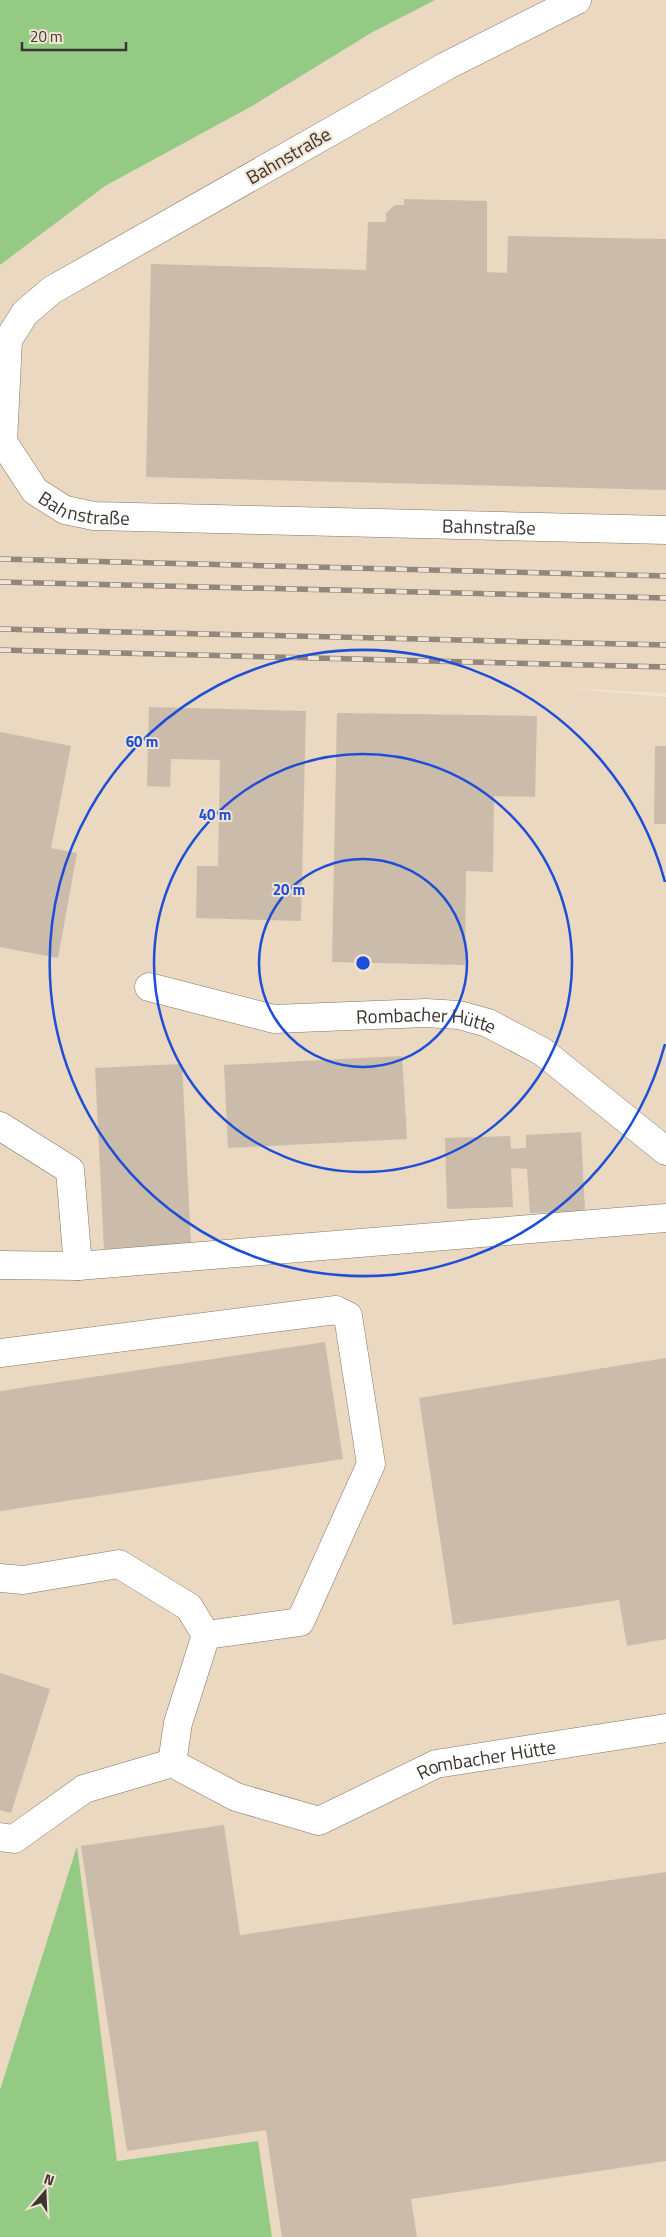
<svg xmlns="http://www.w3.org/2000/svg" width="666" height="2237" font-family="'Titillium Web',sans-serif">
	<rect width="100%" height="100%" fill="#f1e3d2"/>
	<path fill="#ead8c1" d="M435 0H666V693L563 688 666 697V2237H272L258 2141 117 2161 77 1848 0 2090V265L105 186 371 33Z"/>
	<path fill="#94ca84" d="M0 0H435L371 33 252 106 105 186 0 265Z
		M77 1846 117 2161 258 2141 272 2237H0V2090Z"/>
	<path fill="#cabbab" d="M404 199 487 201V272L507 273 508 236 666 239V490L146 477 151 264 366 270 368 222H386V213L395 205H404Z
		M149 707 306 711 301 921 196 918 197 866H218L220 760 171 759 170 787 147 786Z
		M337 713 537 716 535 797 494 796 493 872 466 871 465 965 332 962Z
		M0 732 71 746 51 848 77 853 58 958 0 947Z
		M655 746H666V824H654Z
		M402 1056 407 1139 228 1148 224 1065Z
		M182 1064 191 1244 104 1249 95 1068Z
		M581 1132 585 1211 530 1213 527 1169 511 1168 513 1207 447 1209 445 1138 510 1136 511 1149 526 1148V1135Z
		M325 1342 343 1459 0 1511V1391Z
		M666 1358V1639L627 1646 619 1600 453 1625 419 1398Z
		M0 1673 50 1689 11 1813 0 1810Z
		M224 1825 240 1935 666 1872V2161L411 2199 417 2237H282L266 2130 127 2151 81 1846Z"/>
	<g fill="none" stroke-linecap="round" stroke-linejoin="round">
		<g stroke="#837667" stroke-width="29">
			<g id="minor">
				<path id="s1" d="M577 0 446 66 52 290 25 313 8 340 3 442 35 491 65 510 94 516 666 530"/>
				<path id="s2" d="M149 987 274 1019 426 1013 459 1015 488 1023 543 1052 666 1151"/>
				<path d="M0 1126 70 1170 78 1266"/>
				<path d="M0 1265 78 1266 666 1218"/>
				<path id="s3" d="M0 1353 336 1310 348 1316 371 1464 300 1622 206 1635 178 1723 172 1763 236 1797 319 1821 436 1764 666 1728"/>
				<path d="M0 1578 23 1580 119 1564 189 1607 206 1635"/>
				<path d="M0 1837 14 1839 84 1789 172 1763"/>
			</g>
		</g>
		<use href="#minor" stroke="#fff" stroke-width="28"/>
		<g stroke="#91877c" stroke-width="5.5">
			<path id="rail" d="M0 559 666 576
				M0 582 666 598
				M0 629 666 645
				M0 650 666 667"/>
		</g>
		<use href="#rail" stroke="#f1e3d2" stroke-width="4" stroke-dasharray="11" stroke-linecap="butt"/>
	</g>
	<g fill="none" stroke="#1d4ed8" stroke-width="2.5">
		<circle cx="363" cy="963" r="104"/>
		<circle cx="363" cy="963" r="209"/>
		<path d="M665 1044A313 313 0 1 1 665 882"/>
	</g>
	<g text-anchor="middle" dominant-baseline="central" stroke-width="4" stroke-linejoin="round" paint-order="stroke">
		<g font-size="19" fill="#3c3630" stroke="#f1e3d2">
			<text transform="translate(288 155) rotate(-30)">Bahnstraße</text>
			<text stroke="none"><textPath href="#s1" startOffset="882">Bahnstraße</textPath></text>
			<text stroke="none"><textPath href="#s1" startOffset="1288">Bahnstraße</textPath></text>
			<text stroke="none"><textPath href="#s2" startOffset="282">Rombacher Hütte</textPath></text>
			<text stroke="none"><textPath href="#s3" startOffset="1242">Rombacher Hütte</textPath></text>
		</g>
	</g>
	<circle cx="363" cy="963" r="8" fill="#1d4ed8" stroke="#f1e3d2" stroke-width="2.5"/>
	<g font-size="15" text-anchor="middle" font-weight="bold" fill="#1d4ed8" stroke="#f1e3d2" stroke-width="4" stroke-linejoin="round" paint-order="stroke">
		<text x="142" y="747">60 m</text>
		<text x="215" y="820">40 m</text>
		<text x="289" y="895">20 m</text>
	</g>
	<g transform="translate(45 2192) rotate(19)" stroke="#f1e3d2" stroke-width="4" paint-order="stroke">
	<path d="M0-4L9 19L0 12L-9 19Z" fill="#3c3630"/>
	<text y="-8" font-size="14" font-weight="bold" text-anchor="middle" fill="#3c3630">N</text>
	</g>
	<path d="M22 42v8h104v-8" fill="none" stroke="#3c3630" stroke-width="2.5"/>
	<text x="30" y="42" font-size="15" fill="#3c3630" stroke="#f1e3d2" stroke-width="4" paint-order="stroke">20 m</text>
</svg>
